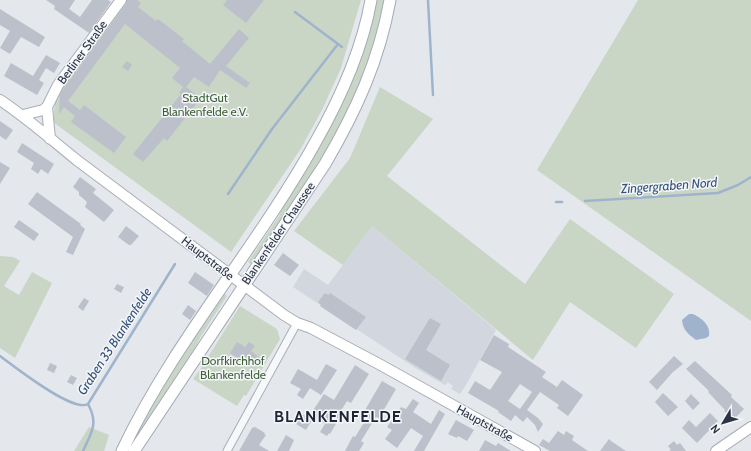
<svg xmlns="http://www.w3.org/2000/svg" width="751" height="451" font-family="Cabin,sans-serif">
	<rect width="100%" height="100%" fill="#e4e7ec"/>
	<path fill="#d2d6de" d="M372 226 496 330 466 385 460 394 451 389 453 386 448 382 445 385 417 369 293 287 304 269 328 285Z"/>
	<path fill="#c9d6c5" d="M124 0H361L341 68 322 110 300 150 231 252 53 122 56 94Z
		M365 0H367L359 31 347 68 319 129 263 219 261 218C306 151 349 81 365 0Z
		M376 0H386L377 39 369 63 341 128 316 169 251 264 248 262 279 216 285 202 324 136Z
		M638 0H751V321L537 170Z
		M380 87 433 119 387 176 525 284 570 219 674 294 636 348 570 302 533 360 372 226 343 265 294 231 350 158Z
		M0 256 13 257 20 261 4 286 19 295 32 272 52 283 15 358 0 348Z
		M224 293 227 296 201 336 190 358 130 451H126L171 371Z
		M240 306 277 329 280 339 246 396 244 395 237 406 193 379 201 368Z
		M89 427 109 435 104 451H74Z"/>
	<path fill="#9fb4cc" d="M689 314H693C702 318 711 326 709 336L706 338 696 340C688 334 683 330 682 320Z"/>
	<g fill="none" stroke-linecap="round" stroke-linejoin="round">
		<path stroke="#9fb4cc" stroke-width="2.5" d="M428 0 433 95
			M295 12 338 44
			M228 194 272 129 338 44 342 47
			M585 201 718 193 738 185 751 177
			M556 202H562
			M0 356C15 367 73 413 88 404L175 264
			M83 451C91 433 99 424 88 404"/>
	</g>
	<path fill="#bbc0ca" fill-rule="evenodd" d="M46 0H75L69 9 80 17 92 0H108L111 2 89 33 54 9 55 6Z
		M127 0H137L141 3 138 7 156 21 158 19 184 39 182 41 210 64 239 29 249 38 226 66 250 83 246 88 220 70 209 87 194 77 186 87 201 98 167 141 164 138 143 162 133 154 181 94 179 93 183 87 172 78 180 68 125 24 68 101 80 110 84 105 126 137 114 153 71 122 75 116 64 107 59 114 60 95 64 88 126 4Z
		M227 0H264L246 23 223 5Z
		M0 9 45 37 39 47 21 37 10 54 0 48 10 31 0 25Z
		M46 55 60 63 54 73 46 68 39 80 44 83 37 95 4 76 11 63 33 76Z
		M127 61 132 65 128 71 122 67Z
		M0 121 13 130 6 140 0 136Z
		M22 143 54 164 48 174 41 169 38 174 31 169 34 163 17 152Z
		M0 162 10 168 0 184Z
		M80 177 96 189 93 193 114 210 104 222 85 207 87 202 79 195V192L73 187Z
		M37 192 81 224 80 225 85 229 73 255 66 252 73 237 28 204Z
		M19 220 39 234 34 241 14 227Z
		M126 226 139 236 131 245H129L118 237Z
		M283 253 299 265 290 276 274 265Z
		M195 272 214 285 207 296 188 283Z
		M117 284 124 287 121 293 114 289Z
		M325 293 328 295 330 293 366 317 356 330 320 306 321 305 318 302Z
		M84 298 89 301 83 311 78 307Z
		M188 305 196 311 190 320 182 314Z
		M430 318 441 324 426 350 450 365 441 381 405 359Z
		M494 335 509 344 508 347 546 372 542 377 557 387 562 380 583 395 568 416 557 408 559 405 540 392 527 410 538 418 543 424 538 432 535 425 527 417 523 422 515 415 511 421 498 412 499 411 468 393 475 381 490 390 502 372 480 360ZM520 384 532 392 520 409 508 401Z
		M237 342 245 347 249 342 255 346 251 351 259 357 252 368 230 353Z
		M674 356 683 364 673 372 657 390 649 382Z
		M695 361 732 395 731 397 744 409 734 419 724 411 725 410 708 392 709 391 686 369Z
		M50 363 57 366 54 373 47 370Z
		M326 364 337 370 321 395 310 388 303 399 297 395 301 389 290 383 298 369 317 380Z
		M355 365 369 374 351 403 347 401 339 414 341 415 330 434 329 433 327 436 320 432 325 424 310 415 324 394 334 400Z
		M71 375 77 378 73 385 67 382Z
		M382 381 396 389 379 418 376 417 361 441 364 443 359 451H345L353 436 355 437 370 413 365 410Z
		M663 393 678 407 668 416 655 402Z
		M691 394 700 403 693 410 685 401Z
		M413 399 419 403 413 412 431 424 439 410 445 414 424 451H414L423 436 411 428 397 448 385 439 392 430 387 427 401 407 406 409Z
		M710 413 718 421 697 443 682 428 689 420 696 427Z
		M302 414 312 420 306 430 296 424Z
		M456 420 474 430 467 441 458 436 457 438 448 434Z
		M255 427 265 433 264 434 266 435 259 445 269 451H239L252 428Z
		M558 431 564 435 566 431 574 436 572 440 588 451H550L539 445 543 439 549 443Z
		M286 435 294 440 289 451H277Z
		M609 439 611 441 626 451H600Z
		M485 440 496 446 498 443 511 451H479Z
		M674 441 677 445 680 443 686 451H669L671 450 668 446Z"/>
	<g fill="none" stroke-linecap="round" stroke-linejoin="round">
		<g stroke="#a9aeb7" stroke-width="9">
			<path id="street" d="M227 451 297 323"/>
		</g>
		<g stroke="#a9aeb7" stroke-width="12">
			<path id="secondary" d="M0 100C27 118 52 140 78 161L284 315 297 323 311 328 379 364 535 451
				M23 115 43 110 47 107
				M50 139 47 107 58 85 121 0
				M716 451 751 427"/>
		</g>
		<g stroke="#a3abb8" stroke-width="13">
			<path id="primary" d="M122 451C174 341 256 249 315 143 340 99 362 51 371 0
				M134 451 325 164C356 111 379 61 390 0"/>
		</g>
		<use href="#street" stroke="#f7f8fa" stroke-width="7"/>
		<use href="#secondary" stroke="#fff" stroke-width="10"/>
		<use href="#primary" stroke="#fff" stroke-width="11"/>
	</g>
	<g text-anchor="middle" dominant-baseline="central" stroke-width="3" stroke-linejoin="round" paint-order="stroke">
		<g font-size="12" fill="#2b3445" stroke="#f4f6f9">
			<text transform="translate(82 52) rotate(-54)">Berliner Straße</text>
			<text transform="translate(278 233) rotate(-56)">Blankenfelder Chaussee</text>
			<text transform="translate(208 258) rotate(38)">Hauptstraße</text>
			<text transform="translate(485 423) rotate(29)">Hauptstraße</text>
		</g>
		<g font-size="12" fill="#3f6138" stroke="#f4f6f9">
			<text x="205" y="97">StadtGut<tspan x="205" dy="14">Blankenfelde e.V.</tspan></text>
			<text x="233" y="360">Dorfkirchhof<tspan x="233" dy="14">Blankenfelde</tspan></text>
		</g>
		<g font-size="13" font-style="italic" fill="#34527a" stroke="#f4f6f9">
			<text transform="translate(669 185) rotate(-4)">Zingergraben Nord</text>
			<text transform="translate(114 341) rotate(-57)">Graben 33 Blankenfelde</text>
		</g>
		<g font-size="16" font-weight="bold" letter-spacing="1" fill="#1d2536" stroke="#f4f6f9">
			<text x="338" y="416">BLANKENFELDE</text>
		</g>
	</g>
	<g transform="translate(723 423) rotate(232)" stroke="#f4f6f9" stroke-width="3" paint-order="stroke">
	<path d="M0-3L7 15L0 10L-7 15Z" fill="#2b3445"/>
	<text y="-6" font-size="11" font-weight="bold" text-anchor="middle" fill="#2b3445">N</text>
	</g>
</svg>
